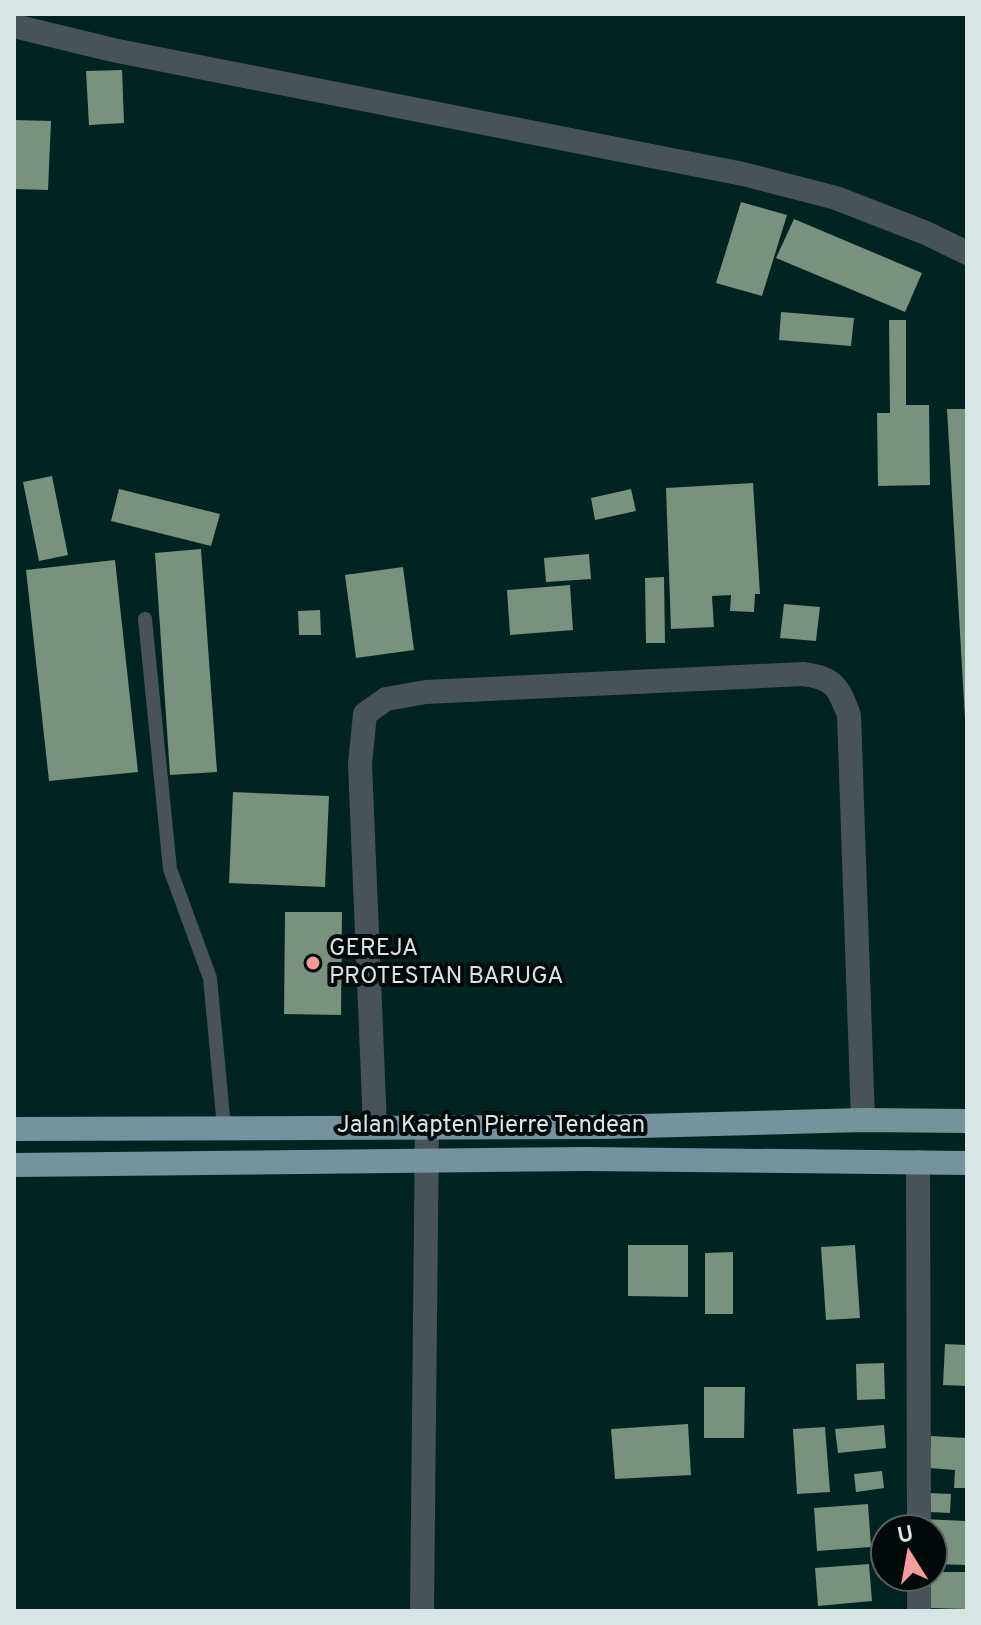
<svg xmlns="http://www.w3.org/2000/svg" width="981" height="1625" font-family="Overpass,sans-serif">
	<rect width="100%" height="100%" fill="#022320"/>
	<path fill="#79917f" d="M122 70 124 123 89 125 86 71Z
		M14 120 51 121 48 190 14 189Z
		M741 202 787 215 762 296 716 283Z
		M794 219 922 273 905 312 776 258Z
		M781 312 854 318 851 346 779 340Z
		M889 320H906V405H929L930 485 878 486 877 413H890Z
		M947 409H967V719H965Z
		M52 476 68 555 39 561 23 482Z
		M753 483 760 594H755L754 612 730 611 731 595 712 596 714 627 671 629 666 488Z
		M119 489 220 514 211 546 111 521Z
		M631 489 636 511 595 520 591 498Z
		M201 549 217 772 170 775 155 553Z
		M589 554 591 579 546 582 544 558Z
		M115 560 138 772 49 781 26 570Z
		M403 567 414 650 356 658 345 575Z
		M664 577 665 643H646L645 578Z
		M570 585 573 630 510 635 507 590Z
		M784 604 820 607 816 641 780 638Z
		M320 610 321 635H299L298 611Z
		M233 792 329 796 325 887 229 883Z
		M285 912H342L341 1015 284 1014Z
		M628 1245H688V1297L628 1296Z
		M855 1245 860 1318 826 1320 821 1247Z
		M733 1252V1314H705V1253Z
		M945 1344 967 1345V1386L943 1385Z
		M884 1363 885 1399 857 1400 856 1364Z
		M704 1387H745L744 1438H704Z
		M688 1424 691 1475 615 1479 611 1429Z
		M884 1425 886 1448 838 1453 835 1429Z
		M825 1427 830 1492 797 1494 793 1429Z
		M931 1436 967 1438V1488H954L955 1470 929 1468Z
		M882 1471 884 1488 856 1492 854 1474Z
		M929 1493 951 1494 950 1513 929 1512Z
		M868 1504 871 1547 817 1551 814 1508Z
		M921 1519 967 1521V1565L933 1564V1529H921Z
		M869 1564 872 1601 818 1606 815 1568Z
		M933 1572H967V1609L927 1608 928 1577H933Z"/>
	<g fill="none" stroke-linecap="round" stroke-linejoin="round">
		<path stroke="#465357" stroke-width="14" d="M145 619 170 869 210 978 224 1127"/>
		<path stroke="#465357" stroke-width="24" d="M14 26 113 50 743 174 836 198 926 233 967 253
			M375 1126 360 764 365 714 386 699 426 692 803 674C835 678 838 687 849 715L863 1120
			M918 1162 919 1529
			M919 1577V1611
			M422 1611 427 1126"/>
		<path stroke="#76929c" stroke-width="24" d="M14 1129 603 1127 863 1120 967 1121
			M14 1165 585 1159 967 1163"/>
	</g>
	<circle fill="#f59b99" stroke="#010a08" stroke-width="3" cx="313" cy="963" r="8"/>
	<g text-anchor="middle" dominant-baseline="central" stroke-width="8" stroke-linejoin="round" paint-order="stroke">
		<g font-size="24" fill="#d5e6e4" stroke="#010a08" text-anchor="start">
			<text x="329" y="949">GEREJA<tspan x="329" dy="28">PROTESTAN BARUGA</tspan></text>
		</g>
		<g font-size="24" fill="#d5e6e4" stroke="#010a08">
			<text x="491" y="1126">Jalan Kapten Pierre Tendean</text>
		</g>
	</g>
	<rect width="981" height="1625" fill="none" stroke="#d5e6e4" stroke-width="32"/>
	<g transform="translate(909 1553) rotate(349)"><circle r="38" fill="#010a08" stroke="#566260" stroke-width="2"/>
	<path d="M0-6L14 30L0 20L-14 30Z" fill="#f59b99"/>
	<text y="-12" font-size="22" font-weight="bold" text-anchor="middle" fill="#d5e6e4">U</text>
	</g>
</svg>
